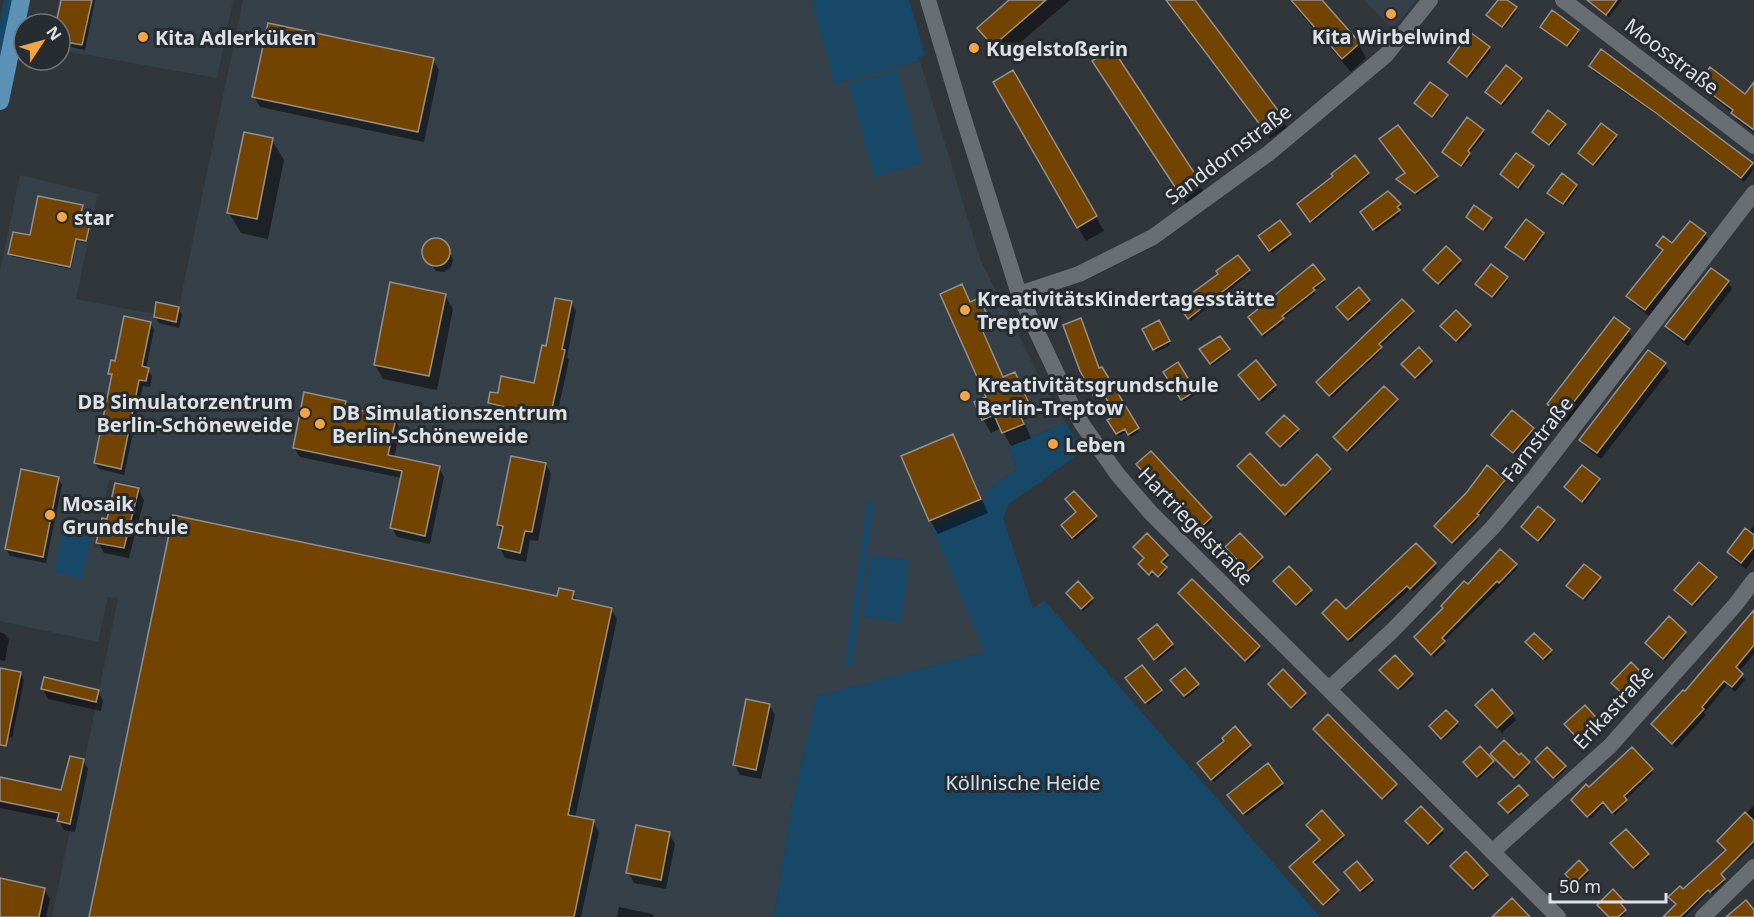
<svg xmlns="http://www.w3.org/2000/svg" width="1754" height="917" font-family="'Noto Sans',sans-serif">
	<rect width="100%" height="100%" fill="#31363b"/>
	<path fill="#354048" fill-rule="evenodd" d="M59 0H233L217 78 60 50V24H54Z
		M243 0H812L834 83 920 61 980 259 1036 370 1065 422 1008 447 1017 469 986 491 987 495 982 506 985 652 816 697 791 809 774 917H52L118 599 108 597 98 642 0 621V271L20 175 98 194 76 299 154 314V317L176 321ZM109 480 142 487 127 554 93 547Z
		M1364 0H1416L1393 29Z"/>
	<path fill="#174867" d="M4 0H15L0 70V21Z
		M812 0H909L925 55 919 57 920 61 834 84Z
		M897 70 922 163 874 177 848 83Z
		M1065 422 1083 451 1009 504 1003 518 1033 609 1044 600 1320 917H774L791 809 816 696 985 652 932 528 982 506 987 495 985 491 1017 469 1008 447Z
		M867 502 874 503 852 666 845 665Z
		M65 520 93 525 83 578 54 572Z
		M870 555 909 560 901 622 863 617Z"/>
	<path fill="#0007" d="M62 0H95L85 50 60 45V24H57Z
		M1011 0H1070L1001 59 987 42 979 28Z
		M1172 0H1194L1279 113 1287 127 1270 139 1177 16 1169 2Z
		M1289 0H1320L1358 44 1366 58 1351 72Z
		M1500 0H1505L1517 11 1504 28 1490 18Z
		M1588 0H1622L1609 17Z
		M1542 27 1578 31 1579 33 1569 48Z
		M1489 48 1491 51 1469 79 1449 62Z
		M1111 50 1206 195 1188 206 1102 75Z
		M433 60 439 70 424 142 260 107 254 97Z
		M1591 66 1752 164 1754 169 1744 182 1661 118 1593 71Z
		M1013 72 1104 231 1086 241 995 82Z
		M1521 79 1522 82 1503 106 1487 92Z
		M1700 84 1754 98V133L1737 120 1733 113 1704 91Z
		M1447 96 1448 99 1434 118 1416 103Z
		M1565 125 1566 127 1551 147 1534 132Z
		M1483 131 1485 134 1469 154 1471 157 1463 167 1445 154Z
		M1615 136 1617 139 1595 167 1579 153Z
		M272 140 284 160 268 239 241 233 229 213Z
		M1533 167 1534 170 1520 190 1502 175Z
		M1407 173 1436 177 1438 180 1417 195 1398 180Z
		M1368 174 1370 176 1313 223 1300 207Z
		M1576 186 1578 188 1565 206 1549 193Z
		M1400 205 1402 207 1398 210 1400 214 1376 232 1363 215Z
		M82 207V215L91 216 92 219 87 243 77 241 71 269 11 256 10 254 31 237Z
		M1467 217 1491 219 1492 222 1485 232Z
		M1279 222 1291 238 1272 253 1261 240Z
		M1543 234 1545 237 1526 262 1507 247Z
		M1705 234 1709 241 1649 316 1632 303 1628 296 1663 253 1657 245H1673Z
		M435 240 445 242 453 260 451 267 444 272 436 271 424 254 428 243Z
		M1460 261 1462 264 1440 286 1427 273Z
		M1712 270 1728 282 1732 289 1688 346 1671 333 1667 326Z
		M1249 271 1251 273 1191 321 1181 308Z
		M1507 278 1508 281 1494 299 1477 285Z
		M1324 280 1325 282 1314 291 1315 294 1282 319 1284 322 1264 337 1252 320Z
		M1359 289 1371 304 1350 322 1340 310Z
		M445 295 453 309 437 390 383 379 375 365Z
		M979 299 992 326 983 330 1004 378 1015 373 1035 415 1023 420 1031 438 1011 446 1001 428 991 433 983 419 988 398 970 303Z
		M571 302 576 311 567 357 569 360 555 424 494 411 489 403 499 395 535 385 547 348Z
		M178 308 182 315 179 328 159 323 155 316Z
		M1413 312 1414 315 1380 347 1382 350 1332 398 1319 385Z
		M1159 322 1170 345 1156 352 1144 330Z
		M151 323 154 330 146 369 152 376 150 387 143 386 124 475 99 469 95 463 113 379 110 373 116 362Z
		M1470 326 1472 329 1458 343 1443 329Z
		M1628 330 1632 337 1567 422 1553 411 1549 404Z
		M1201 350H1228L1230 352 1212 366Z
		M1431 362 1433 365 1417 380 1405 367Z
		M1256 363 1277 389 1262 402 1242 378Z
		M1178 364 1196 394 1184 402 1165 372Z
		M1665 364 1669 371 1601 459 1585 447 1581 440Z
		M1102 369 1139 432 1131 437 1127 431 1119 436 1109 421 1118 415 1106 395 1097 399 1081 370Z
		M1397 400 1398 403 1349 453 1337 440Z
		M345 402 350 410 395 419 400 429 394 458 439 468 444 477 430 544 397 537 392 528 402 478 300 457 294 448Z
		M1533 429 1534 432 1515 455 1494 438Z
		M1297 430 1299 433 1282 449 1270 436Z
		M952 436 960 450 988 513 938 534 930 520Z
		M546 464 551 474 538 541 530 540 526 562 505 558 500 548 503 533 498 525Z
		M1140 467 1211 518 1212 521 1198 534 1177 511 1179 505 1163 486 1159 489Z
		M1241 469 1285 488 1330 469 1331 472 1287 517Z
		M58 478 62 485 46 563 10 556 6 549Z
		M1599 480 1600 483 1584 504 1565 487Z
		M1504 481 1505 483 1478 518 1479 519 1454 545 1438 529Z
		M138 489 144 500 129 558 104 553 98 542 108 521Z
		M1078 512 1096 517 1097 520 1075 540 1065 528Z
		M1554 521 1555 524 1540 543 1524 529Z
		M1754 526V558L1746 569 1732 559 1728 552Z
		M1229 550 1262 558 1263 561 1250 573Z
		M1167 556 1169 558 1162 565 1167 571 1160 578 1155 573 1151 576 1142 567Z
		M1435 564 1437 568 1413 591 1410 589 1350 643 1323 613 1346 611Z
		M1516 565 1518 568 1443 642 1446 645 1434 657 1415 638 1468 586Z
		M1600 578 1601 581 1585 601 1570 589Z
		M1715 578 1717 580 1694 607 1678 593Z
		M1192 581 1259 647 1261 650 1247 663 1181 596Z
		M1276 584 1311 591 1312 594 1298 607Z
		M573 593 578 602 611 609 617 619 575 818 593 821 599 832 581 917H90L558 598Z
		M1069 596 1092 599 1093 602 1083 611Z
		M1754 612V654L1739 672 1745 680 1735 692 1727 685 1704 713 1706 715 1676 748 1653 725 1685 693Z
		M1669 619 1687 636 1665 661 1649 646Z
		M0 632 5 634 9 640 5 661 0 660Z
		M1141 643 1172 644 1174 647 1157 661Z
		M1529 645 1550 651 1552 654 1545 661Z
		M1395 657 1414 678 1400 691 1383 673Z
		M20 673 24 680 12 738 0 736Z
		M1647 680 1648 682 1630 701 1614 686Z
		M1129 681 1161 691 1162 693 1148 705Z
		M1174 683 1197 685 1199 688 1186 698Z
		M1271 687 1305 694 1306 697 1293 709Z
		M43 689 98 691 103 701 101 711 48 699Z
		M769 705 775 715 761 779 740 775 734 764Z
		M1477 705 1512 713 1516 720 1502 733Z
		M1446 712 1459 726 1443 740 1432 729Z
		M1600 724 1601 726 1583 743 1568 727Z
		M1235 728 1252 749 1214 782 1201 766 1226 742Z
		M1316 732 1395 785 1397 788 1384 800Z
		M1493 757H1519L1531 765 1516 780Z
		M83 760 88 769 75 832 64 830 59 820 0 808V779L62 792Z
		M1493 762 1494 765 1479 779 1466 765Z
		M1538 762 1565 767 1566 769 1556 779Z
		M1267 765 1284 787 1246 816 1231 798Z
		M1652 770 1653 773 1625 800 1627 803 1615 815 1605 804 1590 819 1574 803 1589 790Z
		M1526 796 1528 799 1510 815 1502 806Z
		M1754 805V845L1738 861 1719 841Z
		M1421 808 1444 833 1430 846 1409 824Z
		M669 834 675 844 666 889 634 883 628 872Z
		M1342 836 1344 839 1314 865 1339 894 1325 906 1293 870 1321 841Z
		M1614 846 1647 854 1649 857 1636 870Z
		M1454 869 1487 875 1489 878 1475 891Z
		M1587 870 1589 873 1576 885 1568 877Z
		M1721 874 1725 882 1712 894 1710 891 1685 917H1675L1677 905 1672 900 1683 891Z
		M1347 875 1372 881 1374 883 1362 893Z
		M0 879 44 889 50 899 46 917H0Z
		M1623 902 1624 904 1621 907 1626 913 1622 917H1610Z
		M619 907 652 914 654 917H617Z"/>
	<path fill="#724400" stroke="#96908a" stroke-width="1.5" d="M61 0H92L82 45 60 41V24H56Z
		M1009 0H1046L993 46 977 28Z
		M1166 0H1195L1280 113 1261 126Z
		M1291 0H1322L1360 43 1342 59Z
		M1498 0H1507L1517 7 1502 27 1486 15Z
		M1587 0H1617L1606 15Z
		M1552 10 1579 30 1567 46 1540 27Z
		M268 23 434 58 418 132 252 97Z
		M1470 32 1490 47 1467 77 1448 62Z
		M1112 48 1199 180 1179 193 1092 61Z
		M1601 49 1753 163 1741 178 1656 113 1589 66Z
		M1506 65 1522 78 1501 104 1485 92Z
		M1710 67 1745 94 1754 82V130L1731 113 1733 110 1698 84Z
		M1013 70 1097 216 1077 228 993 82Z
		M1430 82 1448 95 1432 117 1414 103Z
		M1548 110 1566 124 1549 145 1532 132Z
		M1467 117 1484 130 1468 151 1470 153 1461 166 1442 152Z
		M1601 123 1617 135 1593 165 1578 153Z
		M1398 125 1438 176 1415 193 1396 179 1405 173 1379 139Z
		M244 132 273 138 257 219 227 213Z
		M1516 153 1534 166 1518 188 1500 174Z
		M1355 155 1369 173 1310 222 1297 204 1333 176 1331 174Z
		M1562 173 1577 185 1563 204 1547 193Z
		M1388 191 1401 204 1397 207 1400 210 1373 230 1360 212Z
		M38 196 83 205 81 213 92 215 86 241 76 239 70 267 8 254 13 232 30 235Z
		M1474 205 1492 218 1483 230 1466 217Z
		M1526 219 1544 233 1524 260 1505 247Z
		M1280 220 1291 234 1269 251 1258 236Z
		M1690 221 1706 233 1645 310 1626 296 1663 250 1656 245 1663 236 1672 243Z
		M422 252a14 14 0 1 1 28 0a14 14 0 1 1-28 0Z
		M1446 246 1461 260 1438 284 1423 270Z
		M1238 255 1250 270 1188 319 1177 304 1218 274 1216 271Z
		M1313 264 1325 279 1313 288 1315 290 1282 316 1284 318 1262 335 1248 317Z
		M1491 264 1508 277 1492 297 1475 284Z
		M1711 268 1729 281 1684 340 1665 326Z
		M390 282 446 294 429 376 374 365Z
		M962 284 970 302 979 298 986 312 976 316 1003 377 1015 372 1028 401 1016 406 1024 424 1002 433 994 415 982 420 974 402 986 397 940 294Z
		M1359 287 1370 300 1348 320 1336 307Z
		M555 298 572 301 562 349 565 350 550 417 488 403 490 392 498 393 501 376 534 383 542 345 546 346Z
		M1402 299 1414 311 1379 344 1382 347 1329 396 1316 382Z
		M156 302 179 307 176 322 154 317Z
		M1456 310 1471 325 1456 341 1440 326Z
		M124 316 151 322 142 366 149 368 146 381 139 380 121 469 94 463 112 374H108L111 360 115 361Z
		M1614 317 1630 329 1563 416 1547 404Z
		M1081 318 1099 368 1102 367 1139 428 1128 435 1125 429 1116 434 1107 420 1116 415 1103 393 1094 397 1080 371 1063 325Z
		M1159 320 1170 341 1153 350 1142 329Z
		M1220 336 1230 349 1210 364 1199 349Z
		M1419 347 1432 361 1415 378 1401 364Z
		M1648 350 1666 363 1597 453 1579 440Z
		M1256 360 1276 385 1259 400 1238 375Z
		M1178 362 1196 391 1181 400 1163 372Z
		M1384 386 1398 399 1347 451 1333 437Z
		M304 392 346 401 345 407 396 418 388 455 440 466 425 536 390 528 402 471 293 448Z
		M1512 410 1534 428 1513 453 1491 435Z
		M1284 415 1299 429 1280 447 1266 433Z
		M953 434 981 499 929 521 901 456Z
		M1151 451 1212 517 1196 532 1173 508 1178 504 1160 484 1157 488 1136 464Z
		M1250 453 1281 486 1283 484 1285 486 1317 454 1331 469 1285 515 1237 466Z
		M511 456 546 463 532 532 525 531 520 553 498 548 503 526 497 525Z
		M1487 465 1505 480 1477 514 1479 515 1452 543 1434 526 1467 492Z
		M1582 465 1600 479 1582 502 1564 487Z
		M21 469 59 477 43 557 5 549Z
		M115 483 139 488 124 548 96 543 102 518 107 519Z
		M1074 491 1097 516 1072 538 1061 525 1076 512 1065 499Z
		M1538 506 1555 520 1538 541 1521 527Z
		M173 515 557 596 559 588 574 591 572 599 612 608 568 815 594 820 574 917H89Z
		M1745 528 1754 535V547L1741 563 1727 552Z
		M1147 533 1168 555 1161 562 1167 567 1158 577 1152 571 1149 575 1138 564 1144 558 1133 547Z
		M1240 533 1263 557 1248 571 1225 547Z
		M1416 543 1436 563 1410 589 1407 586 1348 640 1322 613 1336 599 1346 609Z
		M1500 549 1517 564 1499 583 1497 581 1442 638 1445 641 1431 655 1414 637 1443 608 1441 606 1464 581 1468 584Z
		M1699 562 1717 577 1692 605 1674 590Z
		M1584 564 1601 577 1583 599 1566 586Z
		M1289 566 1312 590 1296 605 1273 581Z
		M1192 579 1260 646 1245 661 1178 593Z
		M1078 581 1093 598 1081 609 1066 593Z
		M1754 610V645L1736 667 1743 674 1732 687 1724 681 1702 707 1704 709 1672 744 1651 724 1683 690 1685 691Z
		M1669 616 1686 632 1663 659 1645 643Z
		M1157 624 1173 644 1154 660 1138 639Z
		M1534 633 1552 650 1543 659 1525 642Z
		M1395 655 1413 674 1398 689 1379 670Z
		M1631 662 1648 679 1628 699 1611 683Z
		M1142 665 1162 690 1145 703 1125 678Z
		M0 668 21 672 6 746 0 745Z
		M1185 668 1199 684 1184 696 1170 680Z
		M1283 669 1306 693 1291 708 1268 684Z
		M44 677 99 690 96 702 41 689Z
		M1492 689 1513 713 1497 728 1475 705Z
		M746 699 770 704 756 770 733 765Z
		M1585 705 1601 723 1581 742 1564 724Z
		M1446 710 1458 722 1441 739 1429 726Z
		M1328 714 1397 784 1382 799 1313 729Z
		M1235 726 1251 745 1211 780 1197 763 1224 741 1222 738Z
		M1504 740 1519 755 1521 753 1530 762 1514 778 1490 754Z
		M1480 746 1494 761 1477 777 1463 762Z
		M1547 747 1566 766 1553 778 1535 759Z
		M1632 747 1653 769 1624 796 1627 800 1612 813 1603 802 1587 817 1571 800 1586 784 1589 787Z
		M70 756 84 759 70 824 57 821 59 813 0 801V777L61 790Z
		M1268 763 1283 783 1243 814 1227 795Z
		M1519 785 1528 795 1508 813 1498 803Z
		M1421 806 1443 829 1428 844 1405 821Z
		M1322 810 1344 835 1313 862 1339 890 1323 905 1289 867 1320 840 1306 825Z
		M1745 812 1754 821V841L1721 874 1725 879 1710 892 1708 890 1680 917H1663L1676 904 1668 897 1680 886 1683 889 1726 850 1717 841Z
		M636 825 670 832 661 880 626 873Z
		M1626 829 1649 854 1633 868 1610 843Z
		M1466 851 1488 875 1473 889 1450 866Z
		M1579 860 1588 870 1574 884 1565 874Z
		M1357 861 1373 880 1360 891 1344 872Z
		M0 878 45 888 39 917H0Z
		M1613 889 1624 901 1621 904 1626 910 1618 917H1609L1597 905Z
		M1512 898 1530 917H1492Z
		M1746 900 1754 910V917H1726Z"/>
	<g fill="none" stroke-linecap="round" stroke-linejoin="round">
		<path stroke="#686e73" stroke-width="16" d="M928 0 960 107 1019 294 1070 402 1082 424 1118 475 1150 512 1558 917
			M1563 0 1754 146
			M1019 294 1079 274 1153 237 1269 153 1386 55 1430 0
			M1329 689 1392 631 1493 527 1535 477 1754 193
			M1492 852 1610 746 1736 604 1754 580
			M1703 917 1754 867"/>
		<path stroke="#5d92b7" stroke-width="18" d="M0 101 21 0"/>
	</g>
	<g fill="#f3a443" stroke="#272c30" stroke-width="2">
		<circle cx="1391" cy="14" r="6"/>
		<circle cx="143" cy="37" r="6"/>
		<circle cx="974" cy="48" r="6"/>
		<circle cx="62" cy="217" r="6"/>
		<circle cx="965" cy="310" r="6"/>
		<circle cx="965" cy="396" r="6"/>
		<circle cx="305" cy="413" r="6"/>
		<circle cx="320" cy="424" r="6"/>
		<circle cx="1053" cy="444" r="6"/>
		<circle cx="50" cy="515" r="6"/>
	</g>
	<g text-anchor="middle" dominant-baseline="central" stroke-width="6" stroke-linejoin="round" paint-order="stroke">
		<g font-size="20" font-weight="bold" fill="#dee2e5" stroke="#272c30" text-anchor="start">
			<text x="1391" y="36" text-anchor="middle">Kita Wirbelwind</text>
			<text x="155" y="37">Kita Adlerküken</text>
			<text x="986" y="48">Kugelstoßerin</text>
			<text x="74" y="217">star</text>
			<text x="977" y="298">KreativitätsKindertagesstätte<tspan x="977" dy="23">Treptow</tspan></text>
			<text x="977" y="384">Kreativitätsgrundschule<tspan x="977" dy="23">Berlin-Treptow</tspan></text>
			<text x="293" y="401" text-anchor="end">DB Simulatorzentrum<tspan x="293" dy="23">Berlin-Schöneweide</tspan></text>
			<text x="332" y="412">DB Simulationszentrum<tspan x="332" dy="23">Berlin-Schöneweide</tspan></text>
			<text x="1065" y="444">Leben</text>
			<text x="62" y="503">Mosaik<tspan x="62" dy="23">Grundschule</tspan></text>
		</g>
		<g font-size="20" fill="#dee2e5" stroke="#272c30">
			<text transform="translate(1672 56) rotate(37)">Moosstraße</text>
			<text transform="translate(1228 154) rotate(-37)">Sanddornstraße</text>
			<text transform="translate(1537 439) rotate(-52)">Farnstraße</text>
			<text transform="translate(1196 526) rotate(46)">Hartriegelstraße</text>
			<text transform="translate(1613 707) rotate(-47)">Erikastraße</text>
		</g>
		<g font-size="20" fill="#cee2f1" stroke="#272c30">
			<text x="1023" y="782">Köllnische Heide</text>
		</g>
	</g>
	<g transform="translate(42 42) rotate(54)"><circle r="28" fill="#272c30" stroke="#707578" stroke-width="1.5"/>
	<path d="M0-4.5L10 22L0 15L-10 22Z" fill="#f3a443"/>
	<text y="-9" font-size="16" font-weight="bold" text-anchor="middle" fill="#dee2e5">N</text>
	</g>
	<path d="M1550 893v9h116v-9" fill="none" stroke="#dee2e5" stroke-width="3"/>
	<text x="1559" y="893" font-size="18" fill="#dee2e5" stroke="#272c30" stroke-width="4.5" paint-order="stroke">50 m</text>
</svg>
